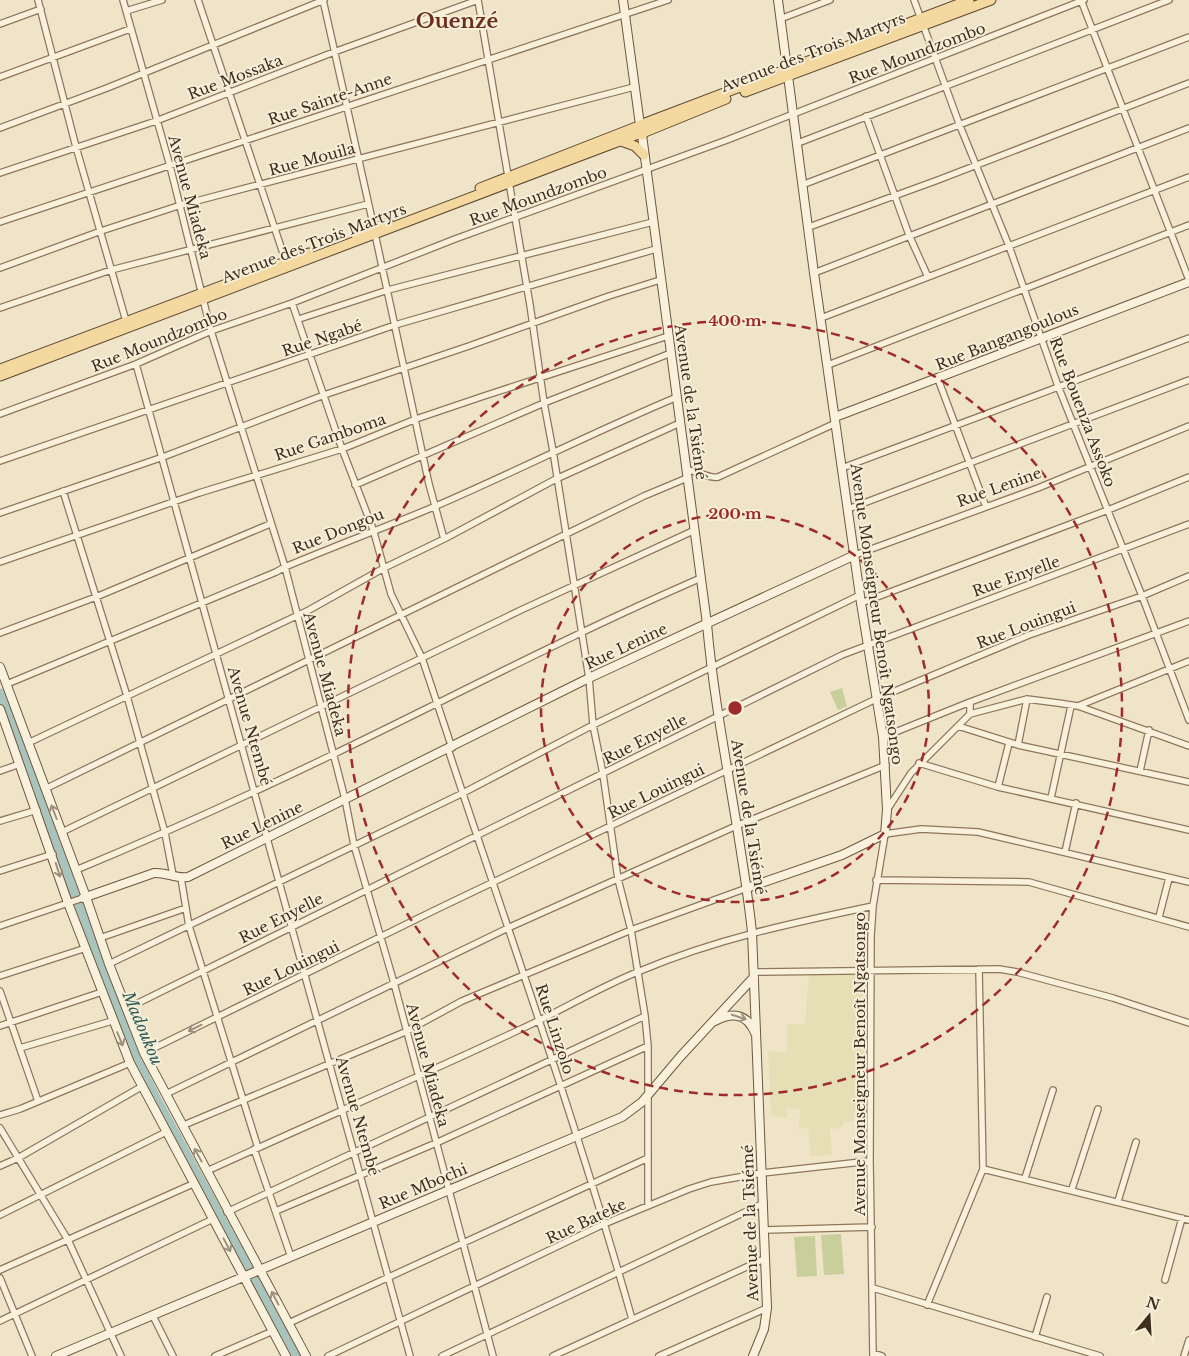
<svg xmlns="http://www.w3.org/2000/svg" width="1189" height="1356" font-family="'Libre Baskerville',serif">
	<rect width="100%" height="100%" fill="#f0e4c8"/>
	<path fill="#e6deb5" d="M834 973 861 974 864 984V1113L854 1112V1121L844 1122 841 1128 830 1129 832 1155 811 1156 808 1128 799 1129 800 1109 787 1108V1118L771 1115 768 1051 787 1052V1024H805L809 975Z"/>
	<path fill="#c9cf9b" d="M842 688 847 706 838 710 830 692Z
		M841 1234 844 1274 824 1275 821 1235Z
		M815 1236 817 1276 797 1277 794 1237Z"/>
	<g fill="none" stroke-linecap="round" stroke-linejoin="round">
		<path stroke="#a9c4bc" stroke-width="11" d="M0 694 131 1049 154 1096 295 1356"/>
		<g stroke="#8d765c" stroke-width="8">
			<path id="street" d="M38 0 76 147 126 321
				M123 0 170 166 211 331 285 567 345 799 354 845 394 983 493 1356
				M198 0 286 262
				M323 0 374 228
				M478 0 530 305 544 403 553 451 589 678 593 725 603 774 618 879 631 930 645 1016 648 1046V1206
				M914 0 960 126 1009 246 1058 386 1142 596 1189 720
				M1081 0 1189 280
				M126 11 162 0
				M780 19 830 0
				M0 24 41 9
				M0 77 130 29
				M866 116 909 235 928 277
				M0 128 107 88 324 0
				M798 143 1169 0
				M0 173 156 121 334 52 478 0
				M802 185 1189 37
				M0 222 668 0
				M809 227 938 180 1189 83
				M375 234 429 484 444 539
				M0 268 101 231 181 205 634 87
				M814 273 1189 128
				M292 303 342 449 373 529 391 594 422 658 452 748
				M0 308 111 270 368 204
				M821 318 1189 177
				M299 319 388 290 653 222
				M136 364 410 1356
				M828 365 1189 225
				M938 379 986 507
				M0 414 136 364 211 331 292 303 455 239 727 140 1084 0
				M0 461 395 325 656 249
				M842 468 1189 338
				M686 470C698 470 707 479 718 477L836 423
				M355 485 544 403 671 353
				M63 491 127 696 165 833 173 875
				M848 509 1189 380
				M0 513 163 457 324 395 469 346 609 296 660 280
				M855 555 1038 488 1189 426
				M0 562 199 493 342 449 416 419 484 396 668 336
				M861 603 1108 510 1189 477
				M0 633 96 597 270 524
				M7 684 276 572 285 567C335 546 386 527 436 506 517 471 596 431 677 397
				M970 702V714L1027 699 1058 703 1078 706 1189 746
				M1078 706 1189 661
				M958 726 1018 745 1189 782
				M883 737 970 702 1189 621
				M28 743 309 610 384 568 444 539 556 479 680 423
				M1018 745 1027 699
				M448 749C511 939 578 1127 632 1319
				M919 763 998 787 1189 830
				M0 771 20 764
				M1140 771 1149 730
				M998 787 1009 743
				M45 789 644 496 687 478
				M1051 798 1071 706
				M887 810 911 773 970 714
				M0 821 37 810
				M62 832 521 610 695 530
				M1065 852 1076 803
				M76 870C163 834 249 795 334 754 456 695 576 632 701 578
				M0 871 53 854
				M181 878 189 926 258 1148
				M876 880 1029 882 1189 927
				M1159 917 1169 878
				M0 926 83 898
				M100 938 186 908
				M109 964 463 793 593 725 860 595
				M755 972 999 969 1017 972 1113 998 1189 1023
				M0 976 86 948
				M0 991 38 1101
				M126 1009 842 655 1189 524
				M0 1026 102 992
				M20 1048 112 1021
				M144 1053 433 911 876 699 1029 635 1142 596 1189 576
				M166 1094 510 927 736 826 886 765
				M0 1115 20 1109 130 1063
				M184 1125 405 1032 462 1001 524 975 631 930 747 888
				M0 1128 68 1240 121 1356
				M254 1149 291 1257
				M0 1166 18 1158 141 1087
				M983 1169 1189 1220
				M207 1171C312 1123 417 1078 521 1029 561 1011 599 987 640 971 716 939 792 923 873 906
				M1025 1178 1053 1090
				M1072 1189 1098 1109
				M1118 1201 1136 1142
				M276 1211 436 1143 648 1046
				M227 1212 645 1016
				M0 1215 166 1132
				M765 1230 872 1227
				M0 1270 195 1183
				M0 1278 32 1356
				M1165 1280 1182 1218
				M873 1288 1100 1356
				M927 1305 983 1169 979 969
				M153 1316 173 1356
				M0 1321 213 1219
				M289 1323 648 1158
				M1035 1337 1047 1297
				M873 1353 882 1356
				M215 1356 273 1331
				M328 1356 604 1224 689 1189 711 1182 762 1173 870 1161
				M442 1356 764 1203
				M553 1356 766 1258
				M659 1356 767 1308
				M873 1356 870 1161 871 936 873 906 885 834 921 829 978 832 1189 882
				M1184 1356 1189 1340"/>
		</g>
		<g stroke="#6f573f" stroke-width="10">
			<path id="secondary" d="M623 0 640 125
				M642 135 707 624C716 727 741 829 752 932L767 1308 764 1329 753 1356
				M835 417 1189 282
				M0 667 86 897 109 964 144 1053 306 1356
				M0 709 68 903 130 1063 286 1356
				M747 888 842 855 885 834 887 810 883 737 861 603 814 273 778 0
				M83 898 154 873C166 872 176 879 188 877L589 678 855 555
				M715 1021C732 1012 747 1013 755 1033
				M56 1356 622 1117 642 1102 680 1057 754 977"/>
		</g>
		<g stroke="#5b4430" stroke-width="11">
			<path id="primary" d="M745 92 991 0
				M643 125 645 132 642 135 638 134 635 129 640 125 969 0
				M645 132 726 99
				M621 141 635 146 644 155
				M480 188 636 127
				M356 235 388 223
				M0 369 309 253
				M0 376 638 134"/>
		</g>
		<use href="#street" stroke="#faf1dc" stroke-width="5.5"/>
		<use href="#secondary" stroke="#faf1dc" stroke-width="8"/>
		<use href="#primary" stroke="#f3d9a0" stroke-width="9"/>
	</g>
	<defs><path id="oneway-shaft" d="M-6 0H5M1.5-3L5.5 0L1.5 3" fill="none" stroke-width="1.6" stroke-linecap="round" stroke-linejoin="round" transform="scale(1.25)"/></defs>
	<g stroke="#9c907e">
		<use href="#oneway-shaft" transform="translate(54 812) rotate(-111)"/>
		<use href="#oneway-shaft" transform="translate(58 870) rotate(72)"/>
		<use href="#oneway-shaft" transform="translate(739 1017) rotate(18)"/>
		<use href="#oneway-shaft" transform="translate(195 1028) rotate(154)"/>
		<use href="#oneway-shaft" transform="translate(120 1039) rotate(67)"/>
		<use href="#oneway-shaft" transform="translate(198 1155) rotate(-119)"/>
		<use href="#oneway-shaft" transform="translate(227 1245) rotate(62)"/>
		<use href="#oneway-shaft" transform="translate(275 1298) rotate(-118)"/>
	</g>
	<g fill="none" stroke="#9e2a2b" stroke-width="2.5" stroke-dasharray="9 6">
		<circle cx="735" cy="708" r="194"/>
		<circle cx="735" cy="708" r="387"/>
	</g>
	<g text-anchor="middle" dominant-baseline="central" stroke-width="4" stroke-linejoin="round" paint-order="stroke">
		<g font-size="15" fill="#3d2e20" stroke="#f7eed8">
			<text transform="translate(813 52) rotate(-21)">Avenue des Trois Martyrs</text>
			<text transform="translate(917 53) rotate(-21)">Rue Moundzombo</text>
			<text transform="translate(235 77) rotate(-21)">Rue Mossaka</text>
			<text transform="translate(330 99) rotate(-19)">Rue Sainte-Anne</text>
			<text transform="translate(312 159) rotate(-15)">Rue Mouila</text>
			<text transform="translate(538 196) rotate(-20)">Rue Moundzombo</text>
			<text transform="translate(190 197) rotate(75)">Avenue Miadeka</text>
			<text transform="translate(314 243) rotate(-21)">Avenue des Trois Martyrs</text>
			<text transform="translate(1007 337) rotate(-22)">Rue Bangangoulous</text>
			<text transform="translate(322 338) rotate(-19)">Rue Ngabé</text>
			<text transform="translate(159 340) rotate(-22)">Rue Moundzombo</text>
			<text transform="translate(691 402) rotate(82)">Avenue de la Tsiémé</text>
			<text transform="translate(1083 412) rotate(69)">Rue Bouenza Assoko</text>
			<text transform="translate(330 437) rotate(-19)">Rue Gamboma</text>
			<text transform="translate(999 487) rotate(-20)">Rue Lenine</text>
			<text transform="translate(338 531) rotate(-22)">Rue Dongou</text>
			<text transform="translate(1016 576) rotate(-20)">Rue Enyelle</text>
			<text transform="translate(877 614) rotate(82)">Avenue Monseigneur Benoît Ngatsongo</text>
			<text transform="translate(1026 625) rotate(-21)">Rue Louingui</text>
			<text transform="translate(626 646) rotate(-25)">Rue Lenine</text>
			<text transform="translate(325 674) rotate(75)">Avenue Miadeka</text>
			<text transform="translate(250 726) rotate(74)">Avenue Ntembé</text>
			<text transform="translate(645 739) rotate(-27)">Rue Enyelle</text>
			<text transform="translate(656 791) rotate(-26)">Rue Louingui</text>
			<text transform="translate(749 817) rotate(81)">Avenue de la Tsiémé</text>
			<text transform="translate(262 825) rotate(-26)">Rue Lenine</text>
			<text transform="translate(281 918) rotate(-27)">Rue Enyelle</text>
			<text transform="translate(291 968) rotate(-26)">Rue Louingui</text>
			<text transform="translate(555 1029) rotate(72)">Rue Linzolo</text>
			<text transform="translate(859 1064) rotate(-90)">Avenue Monseigneur Benoît Ngatsongo</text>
			<text transform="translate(428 1065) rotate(75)">Avenue Miadeka</text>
			<text transform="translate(358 1116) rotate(74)">Avenue Ntembé</text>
			<text transform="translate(423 1186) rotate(-23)">Rue Mbochi</text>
			<text transform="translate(586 1221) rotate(-25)">Rue Bateke</text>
			<text transform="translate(750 1223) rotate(-92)">Avenue de la Tsiémé</text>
		</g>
		<g font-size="16" font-style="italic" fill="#2f5d5a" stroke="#f7eed8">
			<text transform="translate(143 1028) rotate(67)">Madoukou</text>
		</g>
		<g font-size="20" font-weight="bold" fill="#6b2e1e" stroke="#f7eed8">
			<text x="457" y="21">Ouenzé</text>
		</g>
	</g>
	<circle cx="735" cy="708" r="8" fill="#9e2a2b" stroke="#f7eed8" stroke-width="2.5"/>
	<g font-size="15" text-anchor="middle" font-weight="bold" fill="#9e2a2b" stroke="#f7eed8" stroke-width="4" stroke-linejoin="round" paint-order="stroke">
		<text x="735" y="326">400 m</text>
		<text x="735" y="519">200 m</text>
	</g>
	<g transform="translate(1149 1316) rotate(18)" stroke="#f7eed8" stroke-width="4" paint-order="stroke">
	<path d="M0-4L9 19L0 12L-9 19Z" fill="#3d2e20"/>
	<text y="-8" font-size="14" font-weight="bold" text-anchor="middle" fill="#3d2e20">N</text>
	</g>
</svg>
